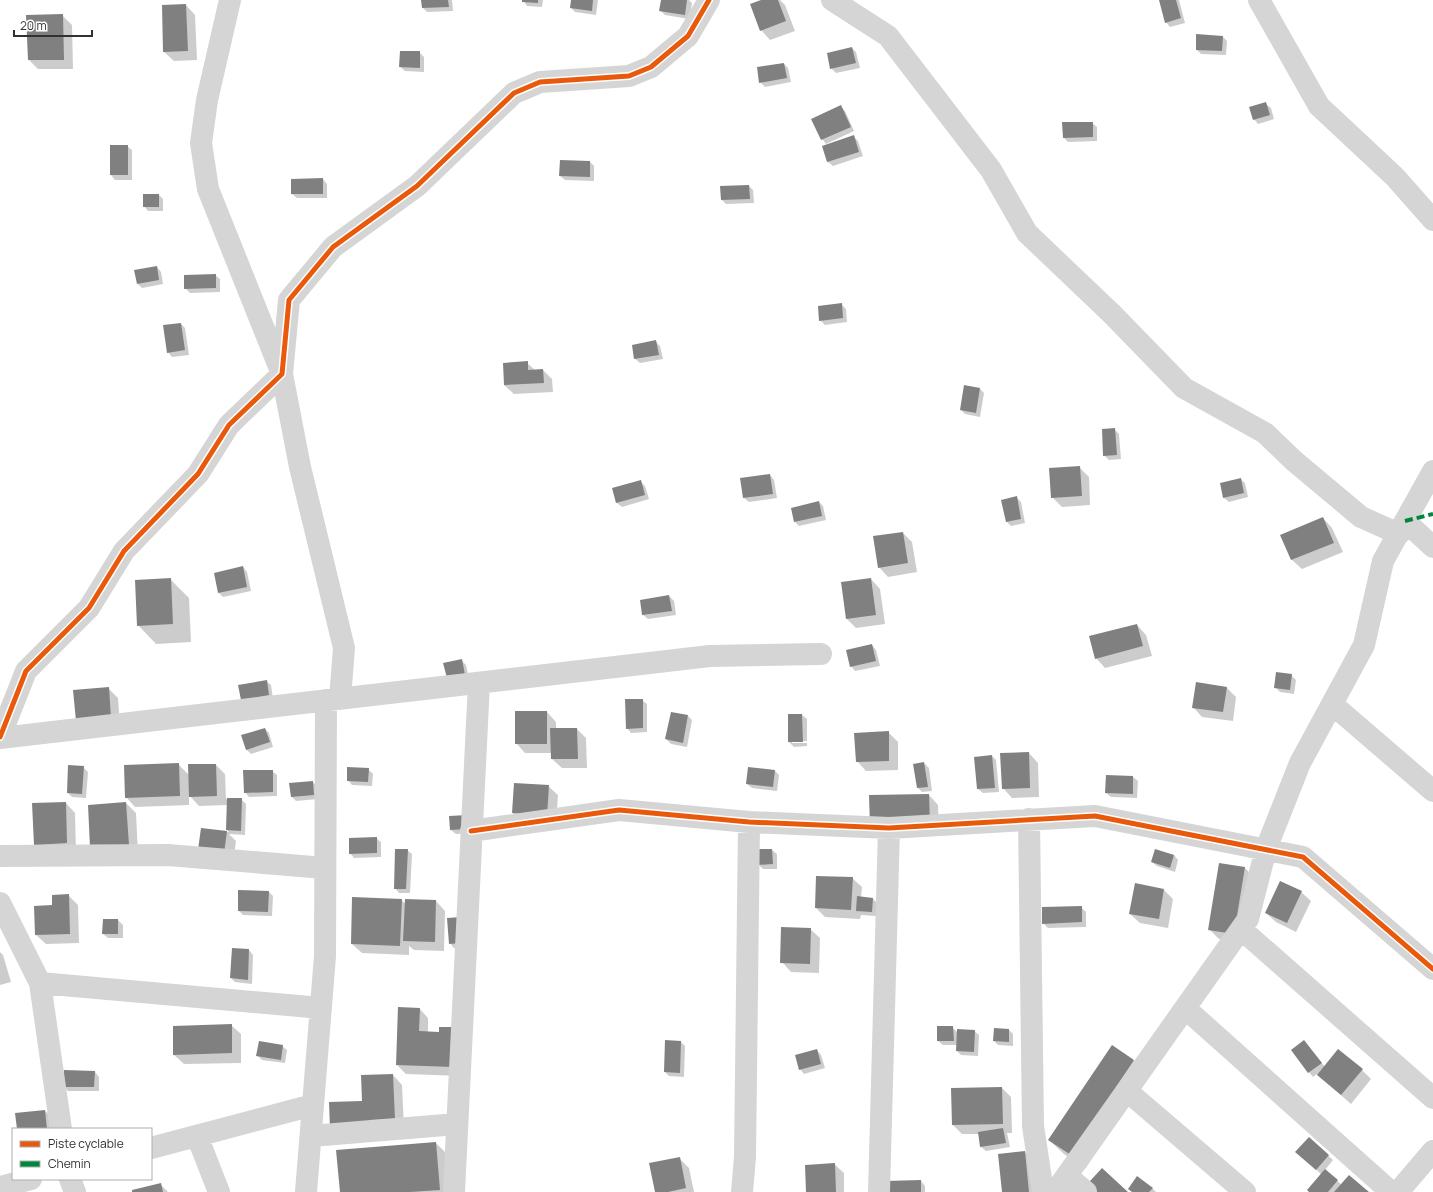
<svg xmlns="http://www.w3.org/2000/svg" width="1433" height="1192" font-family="Manrope,sans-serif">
	<rect width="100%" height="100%" fill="#fff"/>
	<path fill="#0003" d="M422 0H452L453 11 427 12 423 8Z
		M523 0H543L542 7 527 6Z
		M572 0H598L596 15 575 12 571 8Z
		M662 0H689L692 3 689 19 665 15 660 10Z
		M764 0H780L785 5 795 31 770 40 761 30Z
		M1160 0H1179L1185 23 1170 27 1166 22Z
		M186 5 195 15 197 60 174 61 164 52Z
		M62 15 72 25 73 69H38L29 60Z
		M1223 37 1227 41 1226 55 1201 54 1197 50Z
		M852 48 856 52 860 68 836 73 831 68Z
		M419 52 424 57V72L405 71 400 67Z
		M784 64 788 68 791 82 765 87 760 82Z
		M1266 104 1271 108 1274 119 1258 124 1254 119Z
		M841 107 845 111 854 131 826 144 822 139Z
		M1092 123 1097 127V141L1068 142 1064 138Z
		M853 136 858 141 863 156 833 166 828 162 823 146Z
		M111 146H127L132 150V180H115L111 175Z
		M590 162 594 166V181L565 180 560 176Z
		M323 179 327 184V198H297L292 194Z
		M749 186 753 190 754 203 726 204 722 200Z
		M159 195 163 199V211H148L144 206Z
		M157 267 161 272 163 284 142 288 138 284Z
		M215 275 220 279V292L190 293 185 288Z
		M841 304 846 309 847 322 825 325 820 320Z
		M181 324 185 328 189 355 172 357 168 352Z
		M656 342 660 346 663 359 640 363 635 359 633 346Z
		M527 363 535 370H543L552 379 553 392 514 394 504 385Z
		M980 389 984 393 980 417 965 414 961 410Z
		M1115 430 1119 434 1121 459 1109 460 1104 455Z
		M1079 467 1089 477 1090 505 1062 507 1052 497Z
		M770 475 774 480 777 498 749 502 744 498Z
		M1240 479 1245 483 1248 497 1229 502 1224 498Z
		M640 481 645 486 649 499 622 507 617 503 613 489Z
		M1016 497 1021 502 1025 523 1011 526 1006 521Z
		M819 502 823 506 826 520 799 526 795 522Z
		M1323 518 1332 528 1343 552 1302 569 1292 560 1282 535Z
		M903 533 912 542 917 572 888 577 879 567Z
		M243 567 247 572 251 591 223 597 219 593 215 574Z
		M170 579 189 598 191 642 156 644 138 625Z
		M871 579 880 589 885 624 856 628 846 618Z
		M669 596 674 601 676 615 648 619 643 615 641 601Z
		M1137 625 1146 635 1152 656 1105 668 1096 658Z
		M872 645 876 650 880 666 855 671 851 666Z
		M461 660 466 665 469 679 452 682Z
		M1291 675 1296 680 1294 694 1280 692 1276 688Z
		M266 681 271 685 273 699 247 704Z
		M108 688 118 698 120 727 86 730Z
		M1227 688 1236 697 1233 721 1202 717 1193 707Z
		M642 700 647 704V732L631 733 627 728Z
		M547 712 556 722V729H577L586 738 587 768H562L552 759V753H525L516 743Z
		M789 715H802L807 719V741H792V743H807V746L794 747 789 742Z
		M688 716 692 720 687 747 671 744 666 739Z
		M265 729 269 733 273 747 251 754 246 749Z
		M888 732 898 742V770L866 771 857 761Z
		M1029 753 1038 763 1039 797 1012 798 1003 788Z
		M992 756 996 760 999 792 983 793 978 789Z
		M924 763 929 768 932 791 922 792 918 788Z
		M178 764 189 775V765H216L225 774 226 799H241L246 804 245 835 229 834 236 841 232 870 202 829 229 832 227 830V805L199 806 189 795V805L135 807 126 797Z
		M83 767 88 772 86 798 72 797 68 793Z
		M368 769 373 774 372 786 352 785 348 780Z
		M272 771 277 775V796L249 797 245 792Z
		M775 771 779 775 777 791 752 788 747 784Z
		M1107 776 1133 777 1138 781 1137 798 1111 797 1106 793Z
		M312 782 317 786 318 799 296 801 292 797 290 784Z
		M548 786 558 795 556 824 522 822 513 813Z
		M929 795 938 805 939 835 870 796Z
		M66 803 75 813 76 852 35 844Z
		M126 803 136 813 138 854 89 806Z
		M466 816 471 833 456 834 451 830Z
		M376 838 381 842V857L354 858 350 853Z
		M407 850 412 854 410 893H399L395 888Z
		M757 850H772L777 854V869H763L758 864Z
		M1156 850 1174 855 1178 860 1175 872 1157 866 1152 862Z
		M1220 864 1245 868 1254 877 1244 943 1219 939 1209 929Z
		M852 878 862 887 861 898 873 899 877 903 876 916 861 915 860 919 825 917 816 908Z
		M1164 890 1173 899 1168 928 1140 923 1130 914Z
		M269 892 273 896 272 916 243 915 239 911Z
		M1301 892 1311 901 1296 932 1276 922 1266 913Z
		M68 895 78 905 79 943 46 944 36 935 53 906Z
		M401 900 406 904 436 901 445 911 444 951 414 950 409 946V955L362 953 352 944Z
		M1081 907 1086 912V927L1048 928 1043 923Z
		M448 919 467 947 454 948 450 943Z
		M104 920H118L123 925V938H108L103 934Z
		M810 929 820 938 819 973 791 972 782 962Z
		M249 950 253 955 252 984 235 982 231 978Z
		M0 952 3 955 11 982 0 985Z
		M419 1008 428 1018V1032L462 1076 406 1074 397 1065Z
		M231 1025 241 1034V1063L184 1064 174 1055Z
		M952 1027 957 1032 974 1031 979 1035 978 1056 961 1055 957 1051V1045H943L938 1041Z
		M1009 1030 1013 1034V1046L998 1045 994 1041Z
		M1304 1041 1325 1067 1362 1070 1371 1079 1351 1104 1317 1074 1313 1077 1309 1072Z
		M681 1042 685 1046 684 1077 669 1076 665 1072Z
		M282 1046 287 1050 285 1063 262 1060 257 1055Z
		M1112 1046 1134 1061 1148 1075 1085 1169 1064 1154 1049 1140Z
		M817 1050 821 1055 825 1068 804 1074 800 1069Z
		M95 1072 99 1077V1091H68L64 1086Z
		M393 1075 402 1085 404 1128 340 1139 363 1102Z
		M1002 1088 1011 1097 1012 1133H1007L1010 1147 986 1151 981 1147 979 1134H962L953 1125Z
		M45 1111 50 1115 51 1129H18Z
		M1309 1138 1333 1160 1325 1170 1342 1185 1367 1192H1310L1321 1174 1301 1156Z
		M436 1143 450 1157 453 1192H341Z
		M1025 1152 1034 1162 1037 1192H1003Z
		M679 1158 689 1168 694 1192H656Z
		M834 1164 844 1173V1192H807Z
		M921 1181 925 1186V1192H886Z
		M160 1184 168 1192H133Z
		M1152 1188 1156 1192H1132Z"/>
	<path fill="#808080" d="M421 0H448L449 7 422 8Z
		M522 0H538V3L522 2Z
		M571 0H593L592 11 570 8Z
		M661 0H687L685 15 659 11Z
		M761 0H778L786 21 760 31 750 4Z
		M1159 0H1176L1181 18 1165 23Z
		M186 4 188 51 163 52 162 5Z
		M63 14 64 60H28L26 15Z
		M1196 34 1223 36 1222 51 1196 50Z
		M852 47 856 63 830 69 827 53Z
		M400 51H420V68L399 67Z
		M784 63 787 78 759 83 757 67Z
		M1266 102 1270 115 1253 120 1249 107Z
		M841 105 851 127 821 140 811 119Z
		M1062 122H1093V137L1063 138Z
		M854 135 859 152 827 162 822 146Z
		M110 145H128V175H110Z
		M560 160 590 161V177L559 176Z
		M323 178V194H291V179Z
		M749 185 750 199 721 200 720 186Z
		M143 194H159V207H143Z
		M157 266 159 280 137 284 134 270Z
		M216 274V288L184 289V275Z
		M842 303 843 318 819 321 818 306Z
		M181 323 185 350 167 353 163 325Z
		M656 340 659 355 634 359 632 345Z
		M528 361V370L543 369 544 383 504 385 503 363Z
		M964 385 980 388 976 413 960 410Z
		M1115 428 1117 455 1103 456 1102 429Z
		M1080 466 1082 496 1051 498 1049 468Z
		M770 474 773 494 743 498 740 478Z
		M1241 478 1244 493 1223 498 1220 483Z
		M641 480 645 495 616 503 612 488Z
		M1017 496 1021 519 1006 522 1001 500Z
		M819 501 822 516 794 522 791 508Z
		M1323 517 1334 543 1291 560 1280 535Z
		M903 532 908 563 878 568 873 536Z
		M243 566 247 587 218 593 214 573Z
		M171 578 173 624 137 626 135 580Z
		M871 578 876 615 846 619 841 582Z
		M669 595 672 611 642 615 640 600Z
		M1137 624 1143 646 1095 659 1089 636Z
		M872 644 876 661 850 667 846 650Z
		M462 659 465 675 447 678 443 663Z
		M1276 672 1292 674 1290 690 1274 688Z
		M267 680 269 695 241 700 238 685Z
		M1196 682 1227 687 1223 712 1192 708Z
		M109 687 111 718 76 721 73 690Z
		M625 699H643V728L626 729Z
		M515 711H547V744H515Z
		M671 712 688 715 683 743 665 739Z
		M788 714H802L803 742H788Z
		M265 728 270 742 246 750 241 735Z
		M550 728H577L578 759H551Z
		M889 731V761L856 762 854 733Z
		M1029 752 1030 788 1002 789 1000 753Z
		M992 755 995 788 977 789 974 757Z
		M924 762 928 787 917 788 913 764Z
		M179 763 180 796 125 798 124 765Z
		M188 764H216L217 796 189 797Z
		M68 765 84 766 82 794 67 793Z
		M347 767 369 768 368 782 347 781Z
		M748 767 775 770 773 787 746 784Z
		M243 770H273V792L244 793Z
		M1106 775 1133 776V794L1105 793Z
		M313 781 314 795 291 797 289 783Z
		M514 783 549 785 547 816 512 813Z
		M929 794 930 826 870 827 869 795Z
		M227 798H242L241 831 226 830Z
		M66 802 67 843 34 845 32 803Z
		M126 802 129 845 90 847 88 805Z
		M467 815V829L450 830 449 816Z
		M201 828 227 831 223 861 197 857Z
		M377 837V853L349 854V838Z
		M395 849H408L406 889H394Z
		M756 849H772L773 864 757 865Z
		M1155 849 1174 855 1170 868 1151 862Z
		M1219 863 1245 867 1234 934 1208 930Z
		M816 876 853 877 851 910 815 908Z
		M1280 881 1302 891 1287 923 1265 913Z
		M1135 883 1164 889 1159 919 1129 914Z
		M238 890 269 891 268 912 238 911Z
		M69 894 70 934 35 935 34 906 52 905V895Z
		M857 896 873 898 872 912 856 911Z
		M352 897 402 899 400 946 351 944Z
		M405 899 436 900 435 942 403 941Z
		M1082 906V922L1042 924V907Z
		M462 917 463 943 449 944 447 918Z
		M103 919H118V934H102Z
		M781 927 811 928 810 964 780 963Z
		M232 948 249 949 248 980 230 978Z
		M398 1007 420 1008 419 1031 439 1032V1027H455L453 1067 396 1065Z
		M232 1024V1053L173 1055V1026Z
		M937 1026H953L954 1041H937Z
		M994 1028 1009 1029V1042L993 1041Z
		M957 1029 975 1030 974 1052 956 1051Z
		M665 1040 681 1041 680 1073 664 1072Z
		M1304 1040 1322 1063 1308 1073 1291 1050Z
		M259 1041 283 1045 281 1060 256 1056Z
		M1112 1045 1134 1060 1071 1155 1048 1140Z
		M817 1049 821 1064 799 1070 795 1055Z
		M1338 1049 1363 1069 1341 1095 1317 1075Z
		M64 1070 95 1071 94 1087H63Z
		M393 1074 395 1119 369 1120 370 1129 330 1130 329 1102 362 1101 361 1075Z
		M1002 1087 1003 1124 952 1125 951 1088Z
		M45 1110 47 1129H17L15 1113Z
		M1003 1128 1006 1143 980 1147 978 1132Z
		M1309 1137 1329 1155 1316 1170 1295 1152Z
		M436 1142 440 1190 410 1192H340L336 1150Z
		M1025 1151 1029 1192H1002L998 1154Z
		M680 1157 686 1188 668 1192H655L649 1163Z
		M835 1163 836 1192H806L805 1165Z
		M1102 1168 1128 1192H1080Z
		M1325 1169 1338 1180 1328 1192H1309L1307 1190Z
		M1349 1175 1369 1192H1334Z
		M1137 1176 1153 1188 1149 1192H1132L1128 1189Z
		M921 1180V1192H885V1181Z
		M161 1183 163 1192H132V1190Z"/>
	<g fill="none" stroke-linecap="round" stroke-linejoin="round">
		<path stroke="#d5d5d5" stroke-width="22" d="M230 0 207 100 201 143 208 189 282 374 300 467 344 648 340 699
			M832 0 888 36 991 170 1027 233 1112 314 1184 388 1265 433 1293 460 1361 517 1399 534
			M1259 0 1319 106 1395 177 1433 220
			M1405 521 1433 547
			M1332 704 1433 791
			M0 737 26 671 89 608 124 551 198 474 229 425 282 374 289 300 333 247 417 186 514 93 540 82 629 76 651 67 688 36 709 0
			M0 738 710 656 821 654
			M1029 819 1033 1126 1043 1192
			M471 831 619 810 749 822 889 828 1095 816 1303 857 1433 969
			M0 856 168 855 325 868
			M0 903 40 983 61 1129
			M1241 929 1433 1098
			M40 983 321 1008
			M1185 1008 1391 1192
			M1127 1091 1245 1192
			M197 1136 219 1192
			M311 1136 457 1124
			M151 1148 313 1105
			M1067 1176 1086 1192
			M70 1179 75 1192
			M0 1187 31 1179
			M306 1192 325 956 326 700
			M454 1192 479 683
			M742 1192 745 1157 749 822
			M879 1192 889 828
			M1055 1192 1248 919 1266 849 1300 763 1364 645 1383 561 1433 471
			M1398 1192 1433 1151"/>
		<path stroke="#00873e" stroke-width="4" stroke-dasharray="8 4" stroke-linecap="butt" d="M1405 521 1433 514"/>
		<g stroke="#fff" stroke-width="8">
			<path id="cycleway" d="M0 737 26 671 89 608 124 551 198 474 229 425 282 374 289 300 333 247 417 186 514 93 540 82 629 76 651 67 688 36 709 0
				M471 831 619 810 749 822 889 828 1095 816 1303 857 1433 969"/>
		</g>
		<use href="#cycleway" stroke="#e8590c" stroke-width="5"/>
	</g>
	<rect x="12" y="1128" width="140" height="52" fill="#ffffff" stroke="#adadad"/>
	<rect x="20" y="1141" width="20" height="6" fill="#e8590c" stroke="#adadad"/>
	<text x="48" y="1148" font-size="12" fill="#313131">Piste cyclable</text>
	<rect x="20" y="1161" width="20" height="6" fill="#00873e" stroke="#adadad"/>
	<text x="48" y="1168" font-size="12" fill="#313131">Chemin</text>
	<path d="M14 30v6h78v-6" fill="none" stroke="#313131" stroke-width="2"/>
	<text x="20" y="30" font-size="12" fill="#313131" stroke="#ffffff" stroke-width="3" paint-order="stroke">20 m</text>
</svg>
